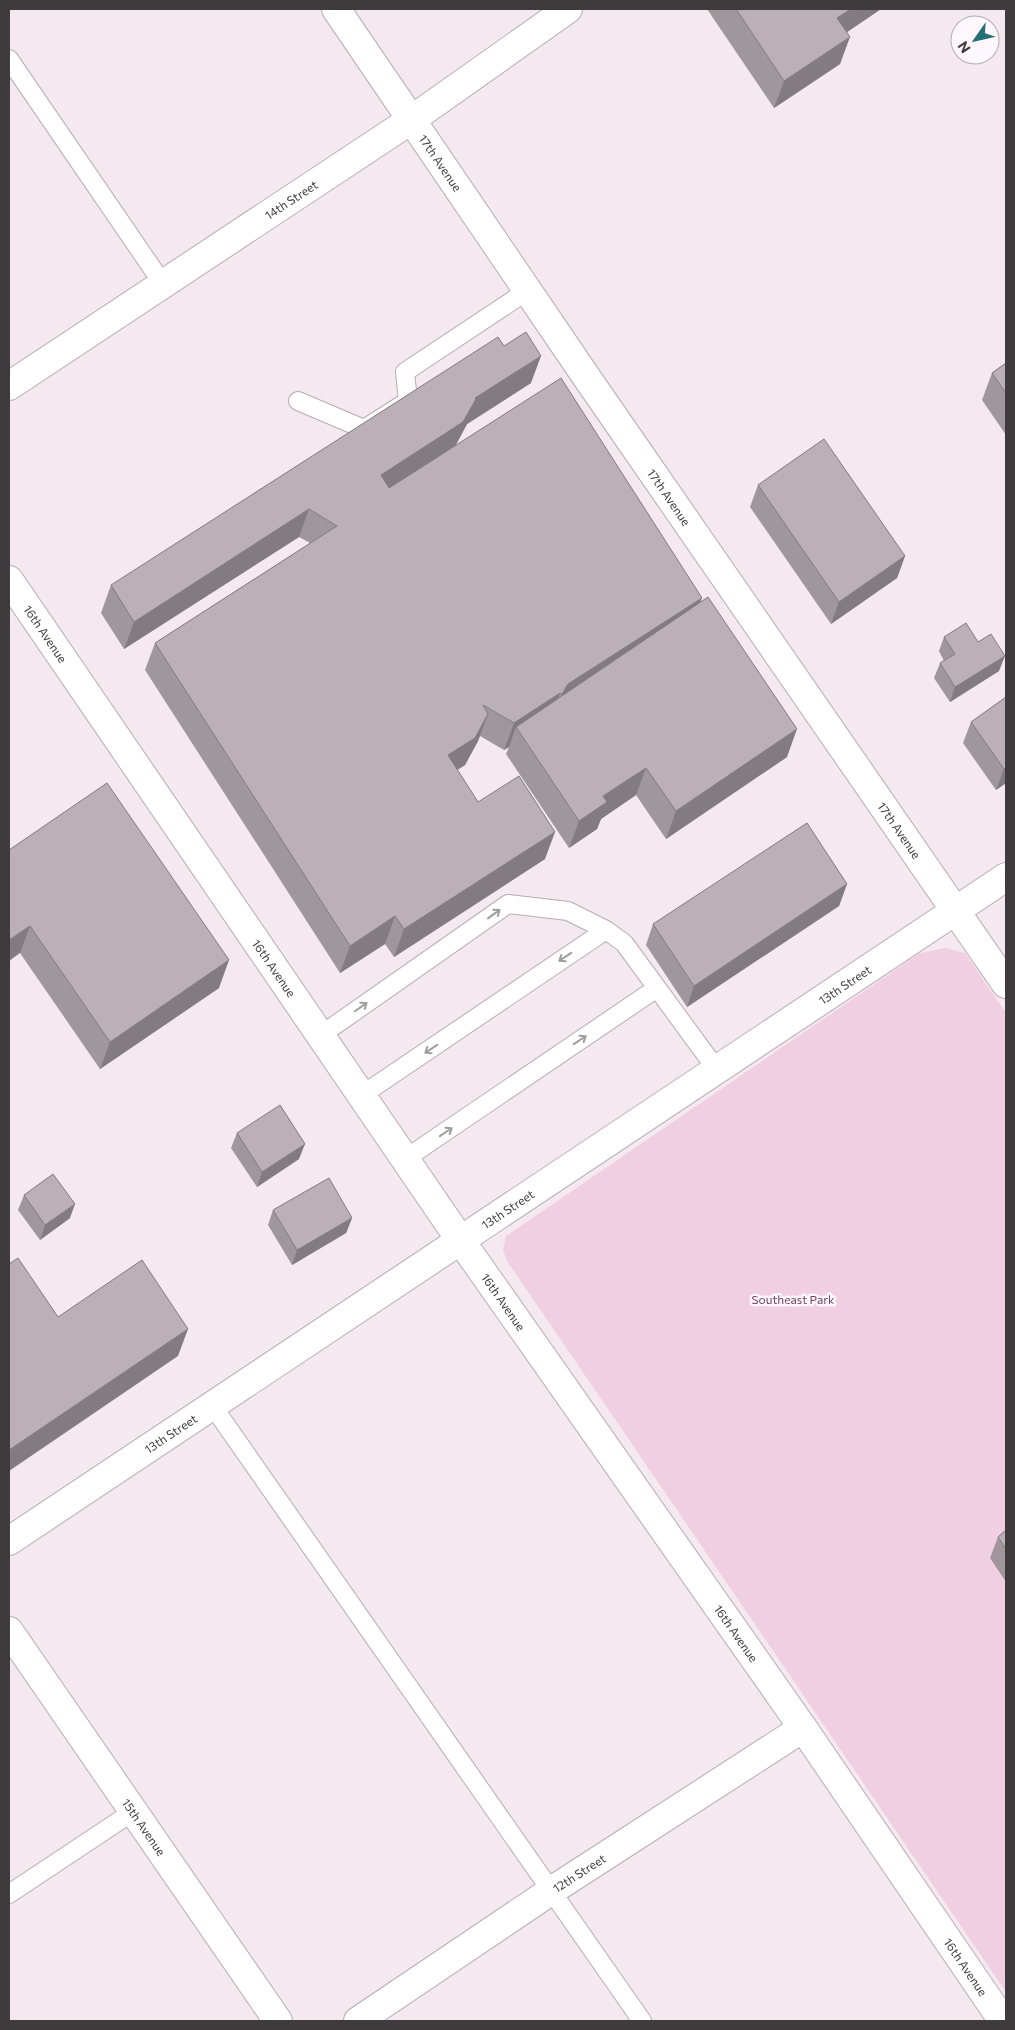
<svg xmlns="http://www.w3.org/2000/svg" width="1015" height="2030" font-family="Commissioner,sans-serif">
	<rect width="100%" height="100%" fill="#f3e9ef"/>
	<path fill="#f1cfe3" d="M945 948 965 953 1006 1013V1992L507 1261 503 1250 506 1236 920 953Z"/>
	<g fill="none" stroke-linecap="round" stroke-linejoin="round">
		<g stroke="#b6acb2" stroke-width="20">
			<path id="service" d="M9 59 163 284
				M298 401 364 429 408 401 405 372 527 291
				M321 1035 508 904 568 911 606 930 624 943 717 1070
				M362 1095 606 930
				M405 1159 657 988
				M212 1405 642 2021
				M9 1894 134 1811"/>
		</g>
		<g stroke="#b6acb2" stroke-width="30">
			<g id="minor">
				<path id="s1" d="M336 9 585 375 1006 984"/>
				<path id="s2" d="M9 386 411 120 568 9"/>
				<path id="s3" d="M9 580 461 1241 803 1728 1003 2021"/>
				<path id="s4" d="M9 1541 1006 877"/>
				<path id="s5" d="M9 1631 278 2021"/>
				<path id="s6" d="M358 2021 551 1891 803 1728"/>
			</g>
		</g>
		<use href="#service" stroke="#fff" stroke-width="18"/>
		<use href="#minor" stroke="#fff" stroke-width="28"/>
	</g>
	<path fill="#a0979d" d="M707 9H881L847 32 840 64 774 108Z
		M504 346 531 383 467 424 456 445 700 602 787 757 666 839 636 795 601 819 597 829 569 848 506 754 509 747 504 750 480 736 478 741 465 765 457 770 478 802 545 859 394 957 385 944 340 973 145 670 155 643 310 543 299 537 124 649 101 613 111 585Z
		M1006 363V435L982 400 992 373Z
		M758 485 905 556 897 578 831 624 750 507Z
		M944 637 978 642 999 671 950 702 934 678 940 663 944 661 939 651Z
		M1006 697V783L996 790 963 743 971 722Z
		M9 850 219 988 100 1069 20 953Z
		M847 884 839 906 687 1007 646 945 653 924Z
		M237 1133 299 1159 257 1187 231 1148Z
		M24 1195 70 1218 40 1240 18 1210Z
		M273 1210 352 1218 346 1233 292 1265 268 1225Z
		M1006 1530V1582L990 1558 998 1537Z"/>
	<path fill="#827b7f" d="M851 9H881L828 45 837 18Z
		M850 37 840 64 774 108 784 81Z
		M541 356 531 383 467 424 453 450 371 503 381 475 475 398Z
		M309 509 299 537 124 649 134 622Z
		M905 556 897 578 831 624 839 602Z
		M702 598 692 625 552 722 562 694 568 684Z
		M1005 656 999 671 950 702 955 687Z
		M560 693 550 721 516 727 509 747 504 750 514 723Z
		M488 714 478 741 465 765 438 782 448 755Z
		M797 729 787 757 666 839 676 811Z
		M1006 767V783L996 790 1004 769Z
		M646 768 636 795 601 819 597 829 569 848 579 821 603 796Z
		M555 832 545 859 394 957 404 929Z
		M847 884 839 906 687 1007 694 986Z
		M395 916 385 944 340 973 350 946Z
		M30 926 20 953 9 961V940Z
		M229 960 219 988 100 1069 110 1042Z
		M305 1144 299 1159 257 1187 262 1172Z
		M75 1204 70 1218 40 1240 45 1225Z
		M352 1218 346 1233 292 1265 297 1250Z
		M188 1329 178 1356 9 1471V1450Z"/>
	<path fill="#bab0b6" stroke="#827b7f" d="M736 9H851L837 18 850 37 784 81Z
		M526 332 541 356 475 398 476 399 463 422 381 475 389 488 561 378 702 598 568 684 562 694 560 693 514 723 483 705 488 714 475 738 448 755 478 802 519 776 555 832 404 929 395 916 350 946 155 643 337 526 309 509 134 622 111 585 498 337 504 346Z
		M1006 363V393L992 373Z
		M824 439 905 556 839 602 758 485Z
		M708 597 797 729 676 811 646 768 603 796 607 802 579 821 516 727Z
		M966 623 978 642 991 634 1005 656 955 687 940 663 955 654 944 637Z
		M1006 697V767L1004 769 971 722Z
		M107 783 229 960 110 1042 30 926 9 940V850Z
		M807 823 847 884 694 986 653 924Z
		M280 1105 305 1144 262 1172 237 1133Z
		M53 1174 75 1204 45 1225 24 1195Z
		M329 1178 352 1218 297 1250 273 1210Z
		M18 1258 58 1317 142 1260 188 1329 9 1450V1264Z
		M1006 1530V1549L998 1537Z"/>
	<defs><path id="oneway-shaft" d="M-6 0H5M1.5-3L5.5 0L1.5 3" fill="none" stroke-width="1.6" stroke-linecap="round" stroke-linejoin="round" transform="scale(1.25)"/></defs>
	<g stroke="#9f9d9e">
		<use href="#oneway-shaft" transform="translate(494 914) rotate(-36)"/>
		<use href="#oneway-shaft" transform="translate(565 957) rotate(146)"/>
		<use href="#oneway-shaft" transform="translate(361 1007) rotate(-35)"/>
		<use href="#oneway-shaft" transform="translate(580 1040) rotate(-34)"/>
		<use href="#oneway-shaft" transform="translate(431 1049) rotate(146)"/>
		<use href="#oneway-shaft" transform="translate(446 1132) rotate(-34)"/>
	</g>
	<g text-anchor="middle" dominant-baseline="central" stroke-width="5" stroke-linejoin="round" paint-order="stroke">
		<g font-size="12" fill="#3f3b3d" stroke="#fef7fb">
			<text stroke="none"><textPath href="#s1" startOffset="186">17th Avenue</textPath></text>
			<text stroke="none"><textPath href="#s2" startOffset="338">14th Street</textPath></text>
			<text stroke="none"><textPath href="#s1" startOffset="591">17th Avenue</textPath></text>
			<text stroke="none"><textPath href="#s3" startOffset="65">16th Avenue</textPath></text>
			<text stroke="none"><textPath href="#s1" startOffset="996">17th Avenue</textPath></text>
			<text stroke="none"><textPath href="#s3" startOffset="470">16th Avenue</textPath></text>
			<text stroke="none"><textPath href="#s4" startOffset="1004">13th Street</textPath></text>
			<text stroke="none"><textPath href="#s4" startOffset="599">13th Street</textPath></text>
			<text stroke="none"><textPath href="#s3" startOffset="875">16th Avenue</textPath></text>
			<text stroke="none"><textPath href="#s4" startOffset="194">13th Street</textPath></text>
			<text stroke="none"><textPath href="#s3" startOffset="1280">16th Avenue</textPath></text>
			<text stroke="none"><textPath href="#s5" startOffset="238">15th Avenue</textPath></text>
			<text stroke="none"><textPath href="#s6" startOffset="266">12th Street</textPath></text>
			<text stroke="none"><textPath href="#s3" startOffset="1685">16th Avenue</textPath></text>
		</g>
		<g font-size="12" fill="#744262" stroke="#fef7fb">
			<text x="793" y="1299">Southeast Park</text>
		</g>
	</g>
	<rect width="1015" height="2030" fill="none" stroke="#3f3b3d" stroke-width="20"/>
	<g transform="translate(975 40) rotate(236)"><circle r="24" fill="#fef7fb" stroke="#b2acaf"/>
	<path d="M0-4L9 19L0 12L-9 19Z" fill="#257075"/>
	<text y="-8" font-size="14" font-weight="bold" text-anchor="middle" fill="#3f3b3d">N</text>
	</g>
</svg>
